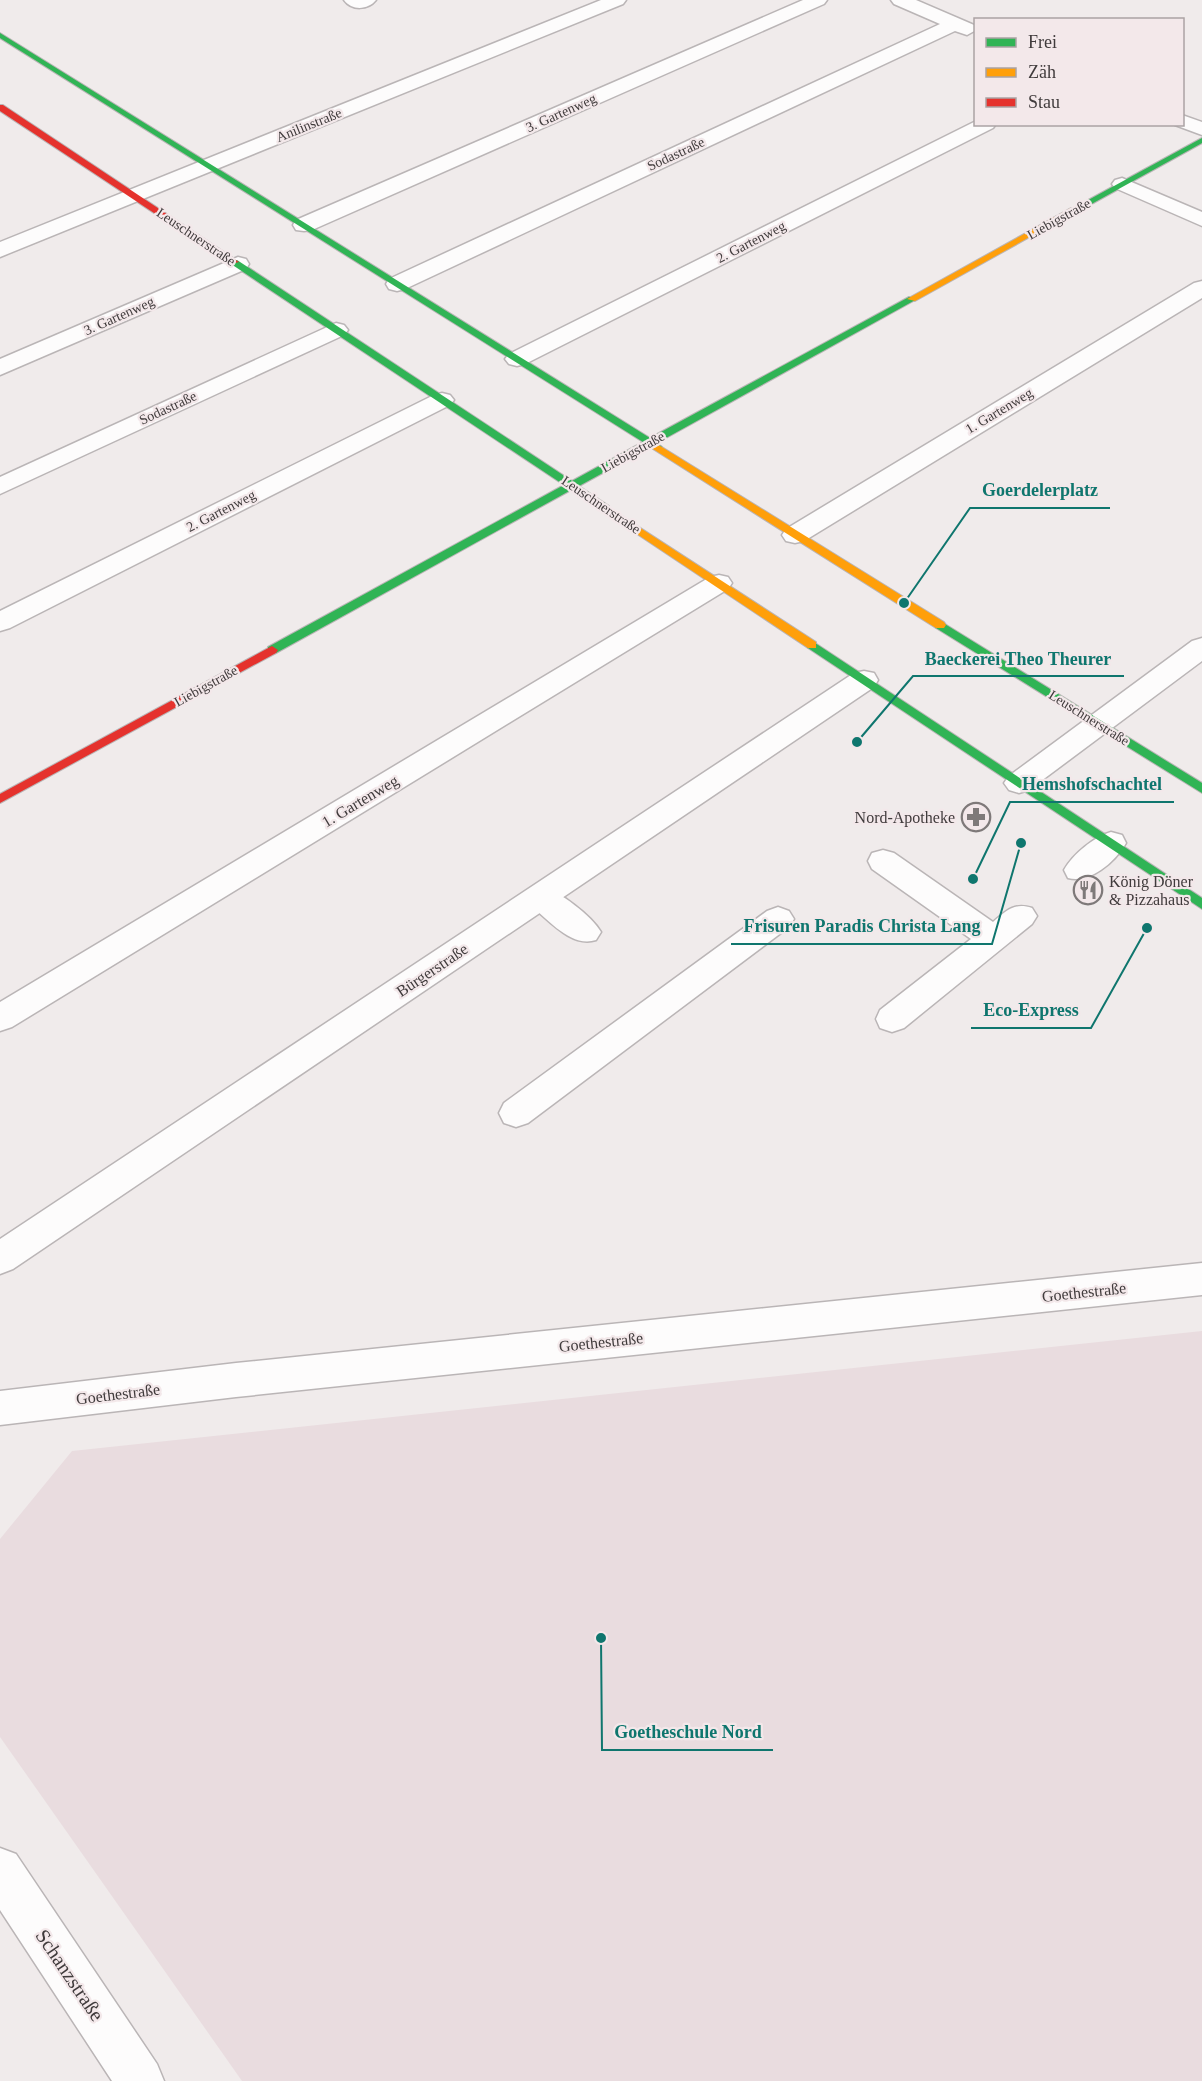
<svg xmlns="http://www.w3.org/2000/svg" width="1202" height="2081" font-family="'Times New Roman',serif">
	<rect width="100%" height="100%" fill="#f0ebeb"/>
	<path fill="#e9dcdf" d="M1202 1331V2081H242L0 1737V1539L72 1451Z"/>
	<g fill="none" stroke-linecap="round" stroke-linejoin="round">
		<g stroke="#bab5b6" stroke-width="3">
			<path id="lane" d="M1122 178 1202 212V226L1115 188 1112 184 1115 180Z
				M1111 832 1122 835 1126 843C1115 862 1090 884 1068 878L1064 870C1073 854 1094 837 1111 832Z
				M883 850 894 853 993 922C1006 911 1014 902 1032 908L1037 916 1032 924 904 1028 892 1032 880 1028 876 1019 880 1010 971 939 872 869 868 861 872 853Z
				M541 886C559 891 592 916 601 932L596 940C571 948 549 920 530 905L526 897 530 889Z
				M778 907 789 911 794 919 789 927 528 1123 516 1127 504 1123 499 1113 504 1103 767 911Z"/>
		</g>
		<g stroke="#bab5b6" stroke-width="3">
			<path id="street" d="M344 0H376C368 10 352 11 344 0Z
				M601 0H626L623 4 0 257V242Z
				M803 0H827L824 4 312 230 304 231 296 230 293 225 296 220Z
				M891 0H916L974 25 976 30 967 35 955 31 405 289 397 291 389 289 386 284 389 279 940 24 894 4Z
				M1182 115 1202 122V135L1175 125 1182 124Z
				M976 121V124H996L993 128 525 364 517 366 509 364 505 359 509 354Z
				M238 257 246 259 249 264 246 269 0 375V359Z
				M1202 281V298L804 541 795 543 786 541 782 535 786 529 1194 283Z
				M336 323 344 325 348 330 344 335 0 494V477Z
				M442 393 450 395 454 400 450 405 10 628 0 631V611L434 395Z
				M719 575 728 577 732 583 728 589 12 1027 0 1031V1002L710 577Z
				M1202 638V661L1029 790 1019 793 1009 790 1004 783 1009 776 1192 641Z
				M864 671 874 673 878 680 874 687 13 1269 0 1274V1239L854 673Z
				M1202 1263V1295L236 1397 0 1425V1391L236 1363Z
				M0 1848 16 1854 157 2064 164 2081H112L0 1910Z"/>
		</g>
		<g stroke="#bab5b6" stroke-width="2">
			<path id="fast" d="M0 33 650 438 909 297 917 299 657 443 662 447 661 449 650 447 579 486 609 506V510H601L571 490 276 653H268V647L564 485 231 264V260H237L572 481 643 442 0 38Z
				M1202 138V143L1077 212 1070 210Z
				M940 621 1202 783V793L936 628 934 625Z
				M812 641 1202 898V909L808 648 806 645Z"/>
		</g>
		<g stroke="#bab5b6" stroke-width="2">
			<path id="slow" d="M1071 208 1078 210 915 301 907 299Z
				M657 444 944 622 946 625 944 628H936L653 449 652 447Z
				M605 505 816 642V648H808L601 510 600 508Z"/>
		</g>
		<g stroke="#bab5b6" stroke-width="2">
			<path id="jam" d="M0 105H3L239 262 231 264 0 111Z
				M272 646 278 650 276 653 0 803V794Z"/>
		</g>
		<use href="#lane" fill="#fdfcfc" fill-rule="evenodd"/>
		<use href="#street" fill="#fdfcfc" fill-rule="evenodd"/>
		<use href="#fast" fill="#30b455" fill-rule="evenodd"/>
		<use href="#slow" fill="#ff9f0a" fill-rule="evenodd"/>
		<use href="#jam" fill="#e5322d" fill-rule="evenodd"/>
	</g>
	<defs>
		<g id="pharmacy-ring" transform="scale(1.5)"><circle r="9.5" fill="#f3e8ea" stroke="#7e7979" stroke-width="1.5"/><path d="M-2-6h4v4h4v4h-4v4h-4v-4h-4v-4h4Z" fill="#7e7979"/></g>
		<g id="restaurant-ring" transform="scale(1.5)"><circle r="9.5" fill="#f3e8ea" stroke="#7e7979" stroke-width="1.5"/><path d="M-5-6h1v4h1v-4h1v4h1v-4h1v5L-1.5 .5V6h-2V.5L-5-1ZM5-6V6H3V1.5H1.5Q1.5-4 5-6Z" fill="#7e7979"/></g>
	</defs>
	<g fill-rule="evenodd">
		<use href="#pharmacy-ring" x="976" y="817"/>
		<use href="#restaurant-ring" x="1088" y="890"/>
	</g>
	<g text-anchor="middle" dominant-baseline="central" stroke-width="4.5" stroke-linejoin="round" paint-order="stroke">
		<g font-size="14" fill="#403b3c" stroke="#f3e8ea">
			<text transform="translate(561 113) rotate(-24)">3. Gartenweg</text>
			<text transform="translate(309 125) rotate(-22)">Anilinstraße</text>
			<text transform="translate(676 154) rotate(-25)">Sodastraße</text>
			<text transform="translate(1059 219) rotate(-29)">Liebigstraße</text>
			<text transform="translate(196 237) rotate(34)">Leuschnerstraße</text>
			<text transform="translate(751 242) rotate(-27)">2. Gartenweg</text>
			<text transform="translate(119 316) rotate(-24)">3. Gartenweg</text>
			<text transform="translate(168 408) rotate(-25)">Sodastraße</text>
			<text transform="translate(999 411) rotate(-31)">1. Gartenweg</text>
			<text transform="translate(633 452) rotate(-29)">Liebigstraße</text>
			<text transform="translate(601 505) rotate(34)">Leuschnerstraße</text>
			<text transform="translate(221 511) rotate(-27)">2. Gartenweg</text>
			<text transform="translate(206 686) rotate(-29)">Liebigstraße</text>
			<text transform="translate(1089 718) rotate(32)">Leuschnerstraße</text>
		</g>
		<g font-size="16" fill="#403b3c" stroke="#f3e8ea">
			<text transform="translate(360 801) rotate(-31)">1. Gartenweg</text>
			<text transform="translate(432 970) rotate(-34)">Bürgerstraße</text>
			<text transform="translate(1084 1292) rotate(-6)">Goethestraße</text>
			<text transform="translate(601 1342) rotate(-6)">Goethestraße</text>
			<text transform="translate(118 1394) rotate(-7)">Goethestraße</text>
		</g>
		<g font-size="16" fill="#403b3c" stroke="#f3e8ea" text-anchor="end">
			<text x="955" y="817">Nord-Apotheke</text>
			<text x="1109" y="881" text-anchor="start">König Döner<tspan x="1109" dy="18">&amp; Pizzahaus</tspan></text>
		</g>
		<g font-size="20" fill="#403b3c" stroke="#f3e8ea">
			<text transform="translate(70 1975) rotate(56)">Schanzstraße</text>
		</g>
	</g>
	<path fill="none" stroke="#0f766e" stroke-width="2" d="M904 603L970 508H1110M857 742L913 676H1124M973 879L1010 802H1174M1021 843L992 944H731M1147 928L1091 1028H971M601 1638L602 1750H773"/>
	<g fill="#0f766e" stroke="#f3e8ea" stroke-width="2">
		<circle cx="904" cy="603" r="6"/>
		<circle cx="857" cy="742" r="6"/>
		<circle cx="973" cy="879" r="6"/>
		<circle cx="1021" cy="843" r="6"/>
		<circle cx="1147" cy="928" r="6"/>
		<circle cx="601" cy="1638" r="6"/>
	</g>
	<g font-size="18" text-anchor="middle" font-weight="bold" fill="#0f766e" stroke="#f3e8ea" stroke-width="4.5" stroke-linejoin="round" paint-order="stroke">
		<text x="1040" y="496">Goerdelerplatz</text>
		<text x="1018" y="665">Baeckerei Theo Theurer</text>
		<text x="1092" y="790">Hemshofschachtel</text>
		<text x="862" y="932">Frisuren Paradis Christa Lang</text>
		<text x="1031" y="1016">Eco-Express</text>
		<text x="688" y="1738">Goetheschule Nord</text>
	</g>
	<rect x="974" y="18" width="210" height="108" fill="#f3e8ea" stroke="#aba3a4" stroke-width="1.5"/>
	<rect x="986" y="38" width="30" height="9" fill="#30b455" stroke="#aba3a4" stroke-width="1.5"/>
	<text x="1028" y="48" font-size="18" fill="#403b3c">Frei</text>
	<rect x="986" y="68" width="30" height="9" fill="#ff9f0a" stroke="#aba3a4" stroke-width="1.5"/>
	<text x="1028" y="78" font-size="18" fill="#403b3c">Zäh</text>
	<rect x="986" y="98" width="30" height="9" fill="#e5322d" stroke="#aba3a4" stroke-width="1.5"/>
	<text x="1028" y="108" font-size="18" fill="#403b3c">Stau</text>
</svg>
